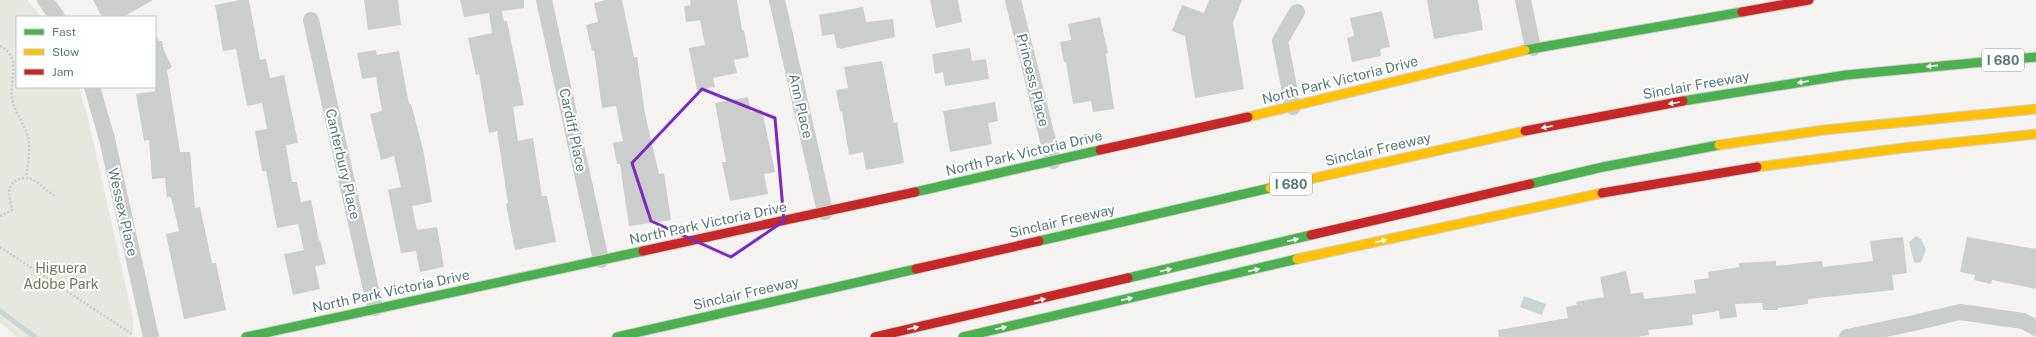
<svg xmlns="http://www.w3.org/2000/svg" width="2036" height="337" font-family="'Public Sans',sans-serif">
	<rect width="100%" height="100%" fill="#f4f3f1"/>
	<path fill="#e6e7df" d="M0 0H27L41 17H17V87H79L88 118 133 318V330L130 337H17L0 322Z"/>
	<path fill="#c9d6d4" d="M1916 236 1921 239 1926 250 1921 262 1916 263 1914 262 1909 242Z
		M1524 296 1546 304 1542 315 1520 307Z"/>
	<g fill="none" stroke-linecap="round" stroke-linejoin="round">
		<path stroke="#c9d6d4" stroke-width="5" d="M0 311 35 337"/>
	</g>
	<path fill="#cbcecd" d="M93 0H153L123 17H102Z
		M240 0H249L260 60 266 59 270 78 284 75 298 143 286 145 292 182H297L301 202 311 200 319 241 320 240 326 264 315 266 320 289 293 295 284 254 304 250 298 224 277 228 266 171H262L255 131 267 129 262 103 247 106 236 49 223 51 215 5Z
		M364 0H398L401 25 368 30Z
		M460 0H524V8L502 11 504 21H507L524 105 513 107 518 141 533 138 542 196H547L556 242 515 250 506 204 508 203 497 131 489 133 479 74 476 75 468 38 492 33 489 13 464 17Z
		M605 0H622L634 57H637L645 114 659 174 664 173 671 220 629 226 620 164H617L613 143 623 141 616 106 602 108 594 50 592 51 586 25 598 22 594 3Z
		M690 0H737L742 30H744L749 57 734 60 737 73 713 78 715 87 697 90 689 48 705 45 700 20 686 22 684 6 691 5Z
		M930 0H958L962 22 936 28Z
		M1209 0H1242L1233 23 1244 89 1195 98 1185 36 1172 31 1182 5 1204 13Z
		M1427 0H1478L1483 30 1434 39Z
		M863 7 866 22 893 19 895 37 840 49V48H837L834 34 822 36 819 15Z
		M1382 11 1390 47 1380 49 1381 56 1352 62 1347 38 1354 36 1350 18Z
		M1100 17 1108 53 1106 54 1114 109 1093 112 1091 101 1073 104 1066 62H1064L1060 42 1071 40 1068 24Z
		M155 33 159 41H162L164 51 172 67 167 70 180 152H190L195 208 200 207 212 263H216L226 310 184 319 166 234 179 231 171 197H167L165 178 152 179 149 140 144 141 136 94 155 91Z
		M970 48 972 61 986 59 989 79 945 86 943 72 935 74 932 54Z
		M376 50 377 55 399 51 409 104H411L423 149 432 202 412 206 417 230 437 227 444 267 420 272 416 251 401 253 388 190 401 187 394 156 381 160 370 114 382 111 376 77 362 79 357 53Z
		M882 61 894 123 897 122 904 163 866 170 863 152 849 155 842 111 840 112 836 90 848 88 844 67Z
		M748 97 751 112 762 110 775 172 764 174 768 194 730 201 722 162H726L715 103Z
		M995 102 998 121 988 123 992 144 950 152 943 111Z
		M1903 237 1907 273 1892 275 1894 290 1808 299V304L1778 308V310H1763L1762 303 1735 304 1737 317 1720 319 1719 311 1692 315 1693 325 1648 330 1649 335 1637 337H1499L1498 330 1568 318 1566 307 1577 305 1576 302 1604 297 1600 277 1626 271 1631 294 1643 292 1644 299 1696 293 1694 280 1709 278 1708 272 1739 267V263L1776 261V266L1822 261 1823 267 1873 261 1870 241Z
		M1967 237 2036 249V289L1992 280 1991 284 1974 280 1975 275 1960 272Z"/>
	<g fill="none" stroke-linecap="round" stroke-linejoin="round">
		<g stroke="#cfd1d0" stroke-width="11">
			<path id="fast" d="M1525 50 1742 12
				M1683 101 1846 75 2036 57
				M1530 184 1603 167 1719 145
				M915 192 1100 150
				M1039 241 1270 188
				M1128 278 1311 235
				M246 337 643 251
				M617 337 916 269
				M963 337 1297 259"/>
		</g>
		<g stroke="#cfd1d0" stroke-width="11">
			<path id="slow" d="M1248 117 1525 50
				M1719 145 1824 130 2036 109
				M1757 167 1903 148 2036 134
				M1270 188 1525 131
				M1297 259 1602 193"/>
		</g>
		<g stroke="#cfd1d0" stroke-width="11">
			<path id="jam" d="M1742 12 1809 0
				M1525 131 1683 101
				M1100 150 1248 117
				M1602 193 1757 167
				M1311 235 1530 184
				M643 251 915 192
				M916 269 1039 241
				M875 337 1128 278"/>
		</g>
		<path stroke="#c9cacb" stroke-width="2.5" stroke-dasharray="2 2" stroke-linecap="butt" d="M0 46C23 58 9 80 12 99 14 111 22 120 26 131 32 146 28 162 26 177
			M0 216 12 210C11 204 9 197 9 192 11 178 25 175 35 181 42 185 47 192 55 196
			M0 247 132 334"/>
		<path stroke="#cbcdcc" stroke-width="16" d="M45 0 57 17
			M544 0 601 260
			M777 0 825 212
			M1013 0 1053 161
			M1523 0 1533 48
			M311 20 375 308
			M92 87 107 139 151 337
			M1293 107 1280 41 1297 12
			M1847 337 1914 323 1960 312 2023 321 2036 328"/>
		<use href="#fast" stroke="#4caf50" stroke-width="9"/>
		<use href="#slow" stroke="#ffc107" stroke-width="9"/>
		<use href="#jam" stroke="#c62828" stroke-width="9"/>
	</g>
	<defs><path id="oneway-solid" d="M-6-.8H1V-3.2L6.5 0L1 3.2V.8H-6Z"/></defs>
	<g fill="#f6fbf6">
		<use href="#oneway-solid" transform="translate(1932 66) rotate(174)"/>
		<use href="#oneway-solid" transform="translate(1803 82) rotate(171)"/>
		<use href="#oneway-solid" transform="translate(1674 103) rotate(170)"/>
		<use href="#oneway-solid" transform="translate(1547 127) rotate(169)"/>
		<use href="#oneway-solid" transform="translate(1293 240) rotate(-13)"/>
		<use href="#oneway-solid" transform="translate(1381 241) rotate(-13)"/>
		<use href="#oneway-solid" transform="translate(1166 270) rotate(-13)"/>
		<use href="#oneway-solid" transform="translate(1254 270) rotate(-13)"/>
		<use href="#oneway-solid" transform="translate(1127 299) rotate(-13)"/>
		<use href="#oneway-solid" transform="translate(1040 300) rotate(-13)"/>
		<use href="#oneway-solid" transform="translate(913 328) rotate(-13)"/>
		<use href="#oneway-solid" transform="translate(1001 328) rotate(-13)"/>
	</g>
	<path fill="none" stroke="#7b2cbf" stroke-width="3" stroke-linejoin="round" d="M702 89 775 118 784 221 731 257 651 221 632 163Z"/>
	<g text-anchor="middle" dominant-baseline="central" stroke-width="4" stroke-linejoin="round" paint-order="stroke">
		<g fill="#fff" stroke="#8aa0a0" stroke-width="1">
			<rect x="1982" y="49" width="42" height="22" rx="3"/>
			<rect x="1270" y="173" width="42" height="22" rx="3"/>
		</g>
		<g font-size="13" font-weight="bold" fill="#587878">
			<text x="2003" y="60">I 680</text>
			<text x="1291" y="184">I 680</text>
		</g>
		<g font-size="14" fill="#587878" stroke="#fff">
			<text transform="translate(1033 80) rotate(76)">Princess Place</text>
			<text transform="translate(1340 80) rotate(-14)">North Park Victoria Drive</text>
			<text transform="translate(1696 85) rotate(-10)">Sinclair Freeway</text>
			<text transform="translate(801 106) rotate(77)">Ann Place</text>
			<text transform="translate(573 130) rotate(78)">Cardiff Place</text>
			<text transform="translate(1378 149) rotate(-13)">Sinclair Freeway</text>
			<text transform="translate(1024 153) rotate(-13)">North Park Victoria Drive</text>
			<text transform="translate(343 164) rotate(77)">Canterbury Place</text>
			<text transform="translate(123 212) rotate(77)">Wessex Place</text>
			<text transform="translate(1062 221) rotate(-13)">Sinclair Freeway</text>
			<text transform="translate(708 223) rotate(-12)">North Park Victoria Drive</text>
			<text transform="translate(391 291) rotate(-12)">North Park Victoria Drive</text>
			<text transform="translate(746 293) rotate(-13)">Sinclair Freeway</text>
		</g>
		<g font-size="14" fill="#6b765c" stroke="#fff">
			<text x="61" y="268">Higuera<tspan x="61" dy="16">Adobe Park</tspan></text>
		</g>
	</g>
	<rect x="16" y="16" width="140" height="72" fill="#ffffff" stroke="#bcc9c9"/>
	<rect x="24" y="29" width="20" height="6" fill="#4caf50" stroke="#bcc9c9"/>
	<text x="52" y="36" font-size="12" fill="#587878">Fast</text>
	<rect x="24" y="49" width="20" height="6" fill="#ffc107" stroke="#bcc9c9"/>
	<text x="52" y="56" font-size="12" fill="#587878">Slow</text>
	<rect x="24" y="69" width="20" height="6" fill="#c62828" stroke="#bcc9c9"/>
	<text x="52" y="76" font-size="12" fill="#587878">Jam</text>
</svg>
